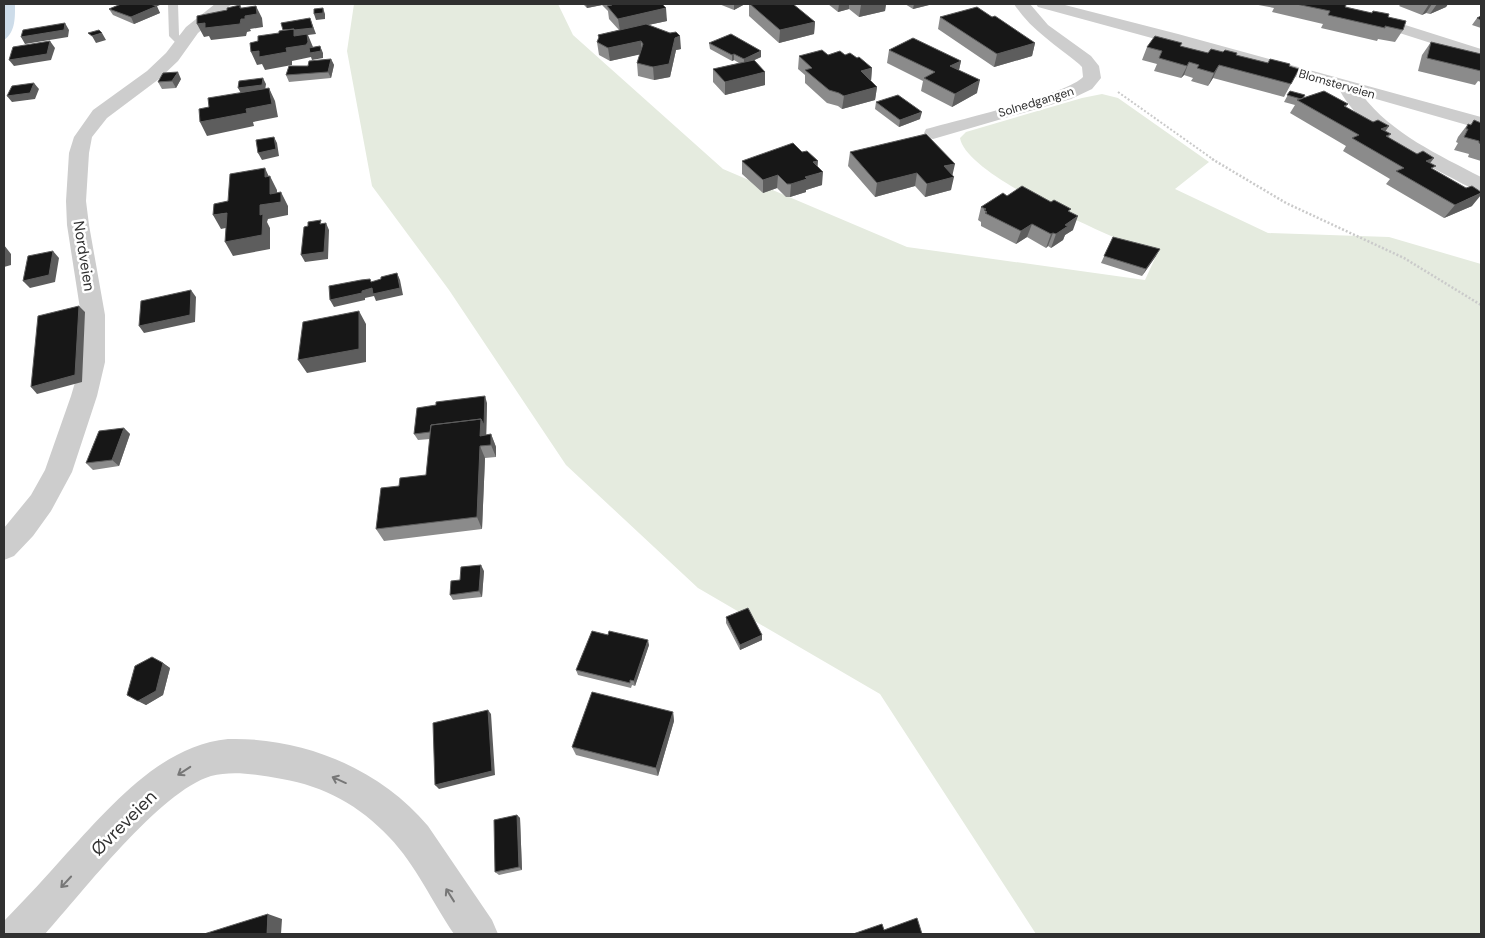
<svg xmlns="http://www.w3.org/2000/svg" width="1485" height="938" font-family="'DM Sans',sans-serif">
	<rect width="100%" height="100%" fill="#fff"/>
	<path fill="#e5ebdf" d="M354 4H558L573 35 723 169 907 247 1145 280 1156 256C1117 238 967 178 960 138L966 132 1082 98 1102 94 1118 98 1209 162 1175 189 1268 233 1389 237 1481 264V934H1036L880 694 698 588 566 465 449 290 372 186 347 51Z"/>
	<path fill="#cddce9" d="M4 4H15C15 16 16 32 4 40Z"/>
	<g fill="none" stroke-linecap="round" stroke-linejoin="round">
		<path stroke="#cacaca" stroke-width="2" stroke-dasharray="2 2" stroke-linecap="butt" d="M1118 92 1214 160"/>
		<path stroke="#cacaca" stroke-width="2.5" stroke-dasharray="2 2" stroke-linecap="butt" d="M1212 159 1286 203 1404 258 1481 305"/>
		<path fill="#cdcdcd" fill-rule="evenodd" d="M168 4H178L179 35 188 44 187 46H179L169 36Z"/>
		<path fill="#cdcdcd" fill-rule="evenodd" d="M215 4H232L198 33 178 61 159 79 107 118 92 137 89 153 86 201 89 225 105 315V362L97 396 72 472 51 511 33 536 14 556 4 560V528L31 495 45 470 71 396 81 362V315L67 225 66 201 69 153 74 137 93 110 147 71 166 53 186 27Z
			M1014 4H1030L1048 25 1091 56 1099 66 1101 78 1092 89 1071 99 940 137 933 139 926 137 924 133 926 129C955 121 1068 94 1083 77L1082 67 1079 64C1055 44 1031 30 1014 4Z
			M1036 4H1061L1178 34 1481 117V129L1362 95C1392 134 1439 155 1481 177V191C1469 188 1458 181 1446 175 1410 156 1358 127 1339 89L1038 7Z
			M1316 4H1339L1481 49V59L1318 7Z
			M228 739C304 737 380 769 428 826L492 920 498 934H454C432 902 416 865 389 837 360 806 324 786 282 779 259 775 234 770 211 776 160 791 82 893 45 934H4L5 920C26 898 47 876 67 853 111 806 160 746 228 739Z"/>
	</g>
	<path fill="#8b8b8b" d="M121 4H162L156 6 160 13 134 24 113 15 109 9Z
		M583 4H662L667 21 648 25 681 49 676 50 670 77 654 80 638 76 637 63 640 54 610 61 599 55 597 42 599 39 598 35 619 30 609 19 608 11 602 5 587 8Z
		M719 4H745L734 10Z
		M749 4 815 22 814 34 779 43 749 16Z
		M828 4H886L885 11 859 17 849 9 838 12Z
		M905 4H929V5L913 9Z
		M1253 4H1342L1345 7 1388 17 1403 30 1395 42 1378 39 1377 41 1321 28 1323 24 1272 12 1274 8Z
		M1401 4H1448L1446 7 1430 14 1426 13 1422 15 1399 6Z
		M1481 16V28L1472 25 1477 18Z
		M940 17H992L1035 43 1032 56 994 67 938 29Z
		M1431 42 1481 54V82L1478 81 1475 85 1418 71 1422 55Z
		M709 43 761 57 754 60 765 72V85L725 95 713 82V69L739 63 734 60 732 61 710 49Z
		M1181 46 1208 53 1236 55 1268 63 1289 66 1291 84 1284 97 1213 78 1208 86 1191 81 1193 78 1184 75 1181 78 1154 71 1157 64 1142 60 1147 47Z
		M889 50 961 61 959 70 977 93 952 107 921 91 923 81 887 63Z
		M828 55H845L857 58 872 68 871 81 877 87 875 100 842 109 838 106 827 103 805 83V75L798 69 799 56Z
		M331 59 334 65 331 78 289 82 286 75 308 66Z
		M181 79 176 88 162 89 158 82Z
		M1290 91 1303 98 1348 104 1346 107 1373 122 1389 126 1385 131 1391 134 1388 138 1417 154 1434 158 1430 163 1433 170 1472 206 1444 218 1386 184 1390 179 1343 151 1346 146 1290 113 1295 105 1284 102Z
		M876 102 920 119 899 127 875 109Z
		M1474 120 1481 123V161L1468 157 1469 154 1454 150 1458 143 1456 142 1458 137 1468 124 1471 125Z
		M850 152 952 175 951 190 925 197 915 186 875 197 848 166Z
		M742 161 817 167 822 185 806 190V192L790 197H786L777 188 763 193 742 174Z
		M1007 196 1070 212 1073 230 1065 235 1063 240 1051 248 1048 246 1046 248 1027 237 1016 244 981 226V222L978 220 981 207Z
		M1113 237 1156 256 1142 276 1101 263Z
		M487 403 486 435 491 434 496 447V457L485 458 482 529 384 541 376 529 399 486 426 475 430 439 418 440 414 434Z
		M124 428 130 434 119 466 93 470 86 463Z
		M484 571 482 597 453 600 450 595 460 580Z
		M726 617 762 635V640L740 650 726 623Z
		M649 645 635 686 632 685 631 688 578 675 576 670Z
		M163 663 170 668 163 695 146 705 127 695Z
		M673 712 674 721 658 776 576 755 572 747Z
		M517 815 520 818 522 870 499 875 495 872Z"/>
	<path fill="#5d5d5d" d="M151 4H162L153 8Z
		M586 4H602V5L587 8Z
		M734 4H745L734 10Z
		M839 4H849V9L838 12Z
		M866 4H886L885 11 859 17 861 5Z
		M914 4H929V5L913 9Z
		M1429 4H1432L1426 13 1422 15Z
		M1437 4H1448L1446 7 1430 14Z
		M240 5 245 16 256 6 262 18 263 27 250 29 251 31 247 32 246 36 211 40 209 36 204 37 197 24 240 8Z
		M157 6 160 13 134 24 131 17Z
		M323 8 325 14V19L316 20 314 14Z
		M666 8 667 21 620 31 618 19Z
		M310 18 316 34 308 35 313 47V53L320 46 323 53V58L312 60 311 57 292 61V65L265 70 262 64 257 65 251 52 259 51 283 31Z
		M815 22 814 34 779 43 780 30Z
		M65 23 69 30 68 37 25 44 21 37Z
		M102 33 106 40 96 43 92 36Z
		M680 36 681 49 676 50 670 77 654 80 653 67 675 38Z
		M50 41 55 48 51 60 14 66 9 60Z
		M641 41 642 54 610 61 608 48Z
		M1035 43 1032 56 994 67 997 54Z
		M761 51V57L744 65V59Z
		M734 54V60L732 61V55Z
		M331 59 334 65 331 78 328 72Z
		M961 61 958 74 950 66Z
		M1189 62 1184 75 1181 78Z
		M1219 65 1213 78 1208 86 1214 73Z
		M872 68 871 81 861 71Z
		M178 72 181 79 176 88 172 81Z
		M765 72V85L725 95V82Z
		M263 78 266 84 265 91 242 95 238 88Z
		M980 80 977 93 952 107 955 94Z
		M34 83 39 89 35 99 12 102 7 96Z
		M877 87 875 100 842 109 844 96Z
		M269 88 275 101 278 117 253 122 254 126 207 136 200 122 246 109Z
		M922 112 920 119 899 127 900 120Z
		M1389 126 1380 139 1381 129Z
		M274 137 277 143 279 156 262 160 258 153Z
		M1434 158 1424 171 1426 161Z
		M818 161 817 174 823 172 822 185 806 190V192L790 197 791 184 805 177 813 162Z
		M955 164 952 177 944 166Z
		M265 168 270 179V176L277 190V202L281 192 288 206V215L268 219 267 222 270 228V249L233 256 225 242 260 215V205L270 194 265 177Z
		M917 173 915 186 875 197 877 183Z
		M778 175 777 188 763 193V180Z
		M954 177 951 190 925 197 927 184Z
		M1481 193V195L1472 206 1444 218 1455 205Z
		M227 213 235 226 221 229 213 215Z
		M1078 216 1073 230 1065 235 1063 240 1051 248 1056 234 1065 225Z
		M326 223 329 230 328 259 305 262 301 255Z
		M1032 224 1027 237 1016 244 1021 231Z
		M1053 233 1048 246 1046 248 1051 234Z
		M4 245 11 254V265L4 267Z
		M1160 249 1156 256 1142 276 1146 269Z
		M53 251 59 258 55 282 30 288 23 281Z
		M397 273 400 280 403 295 376 301 374 296 365 298V300L334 307 330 300Z
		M191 290 196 297 195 322 144 333 139 326Z
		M79 306 85 312 82 382 37 394 31 387Z
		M359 311 366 324V362L307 373 298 360Z
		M485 396 487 403 486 445 480 436 481 419Z
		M124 428 130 434 119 466 112 460Z
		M491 434 496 447V457L491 445Z
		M480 446 485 458 482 529 477 517Z
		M481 565 484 571 482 597 479 591Z
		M762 635V640L740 650V645Z
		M648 640 649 645 635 686 634 681Z
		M163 663 170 668 163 695 146 705 138 701Z
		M488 710 491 714 495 775 439 789 435 785Z
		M673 712 674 721 658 776 656 768Z
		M517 815 520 818 522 870 519 867Z
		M268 914 282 919 281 934H267Z"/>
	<path fill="#171717" stroke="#5d5d5d" d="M121 4H150L157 6 131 17 109 9Z
		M611 4H662L666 8 618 19 607 6 612 5Z
		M750 4H793L815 22 780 30Z
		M1296 4H1342L1346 5 1345 7 1372 13 1373 11 1389 14 1388 17 1406 21 1403 30 1385 26V28L1328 15 1330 11Z
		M240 5V8H242L256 6 257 14 245 16V19H241L240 24 205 28V23L197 24V16L227 10V8Z
		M977 7 992 17 995 16 1035 43 997 54 940 17Z
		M323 8V13L314 14V9Z
		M1481 16V20L1477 18Z
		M310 18 313 28 294 30V29L283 30 281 23Z
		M65 23 64 30 21 37 23 30Z
		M646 24 670 33 676 32 680 36 675 38 669 64 653 67 637 63 643 44 641 41 608 48 597 42 599 37 598 35Z
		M294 29V36L307 34 308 42 306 45 286 48 287 52 259 57V51L251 52 250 43 258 41V36L279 33V31Z
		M99 30 102 33 92 36 88 33Z
		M731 34 761 51 744 59 734 54 732 55 709 43Z
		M1155 36 1182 43 1180 46 1208 53 1211 49 1223 52 1225 50 1237 53 1236 55 1268 63 1270 59 1290 64 1289 66 1299 69 1291 84 1219 65 1214 73 1197 68 1199 65 1189 62 1187 66 1159 58 1162 51 1147 47Z
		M913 38 961 61 950 66 980 80 955 94 924 78 935 72 889 50Z
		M50 41 47 54 9 60 13 47Z
		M1431 42 1481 54V71L1427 58Z
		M320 46 321 51 310 53 309 48Z
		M822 50 828 55 840 51 845 55 850 53 857 58 859 57 872 68 861 71 877 87 844 96 839 93 829 90 805 70 812 68 799 56Z
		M331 59 328 72 286 75 289 66H308L309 61Z
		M754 60 765 72 725 82 713 69Z
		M178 72 172 81 158 82 163 73Z
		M263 78 262 85 238 88 239 81Z
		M34 83 30 93 7 96 12 86Z
		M269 88 272 104 246 109 247 113 200 122 199 109 209 107 208 98Z
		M1290 91 1305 95 1303 98 1301 99 1287 95Z
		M1324 91 1348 104 1344 106 1373 122 1378 120 1389 126 1381 129 1391 134 1386 136 1417 154 1423 151 1434 158 1426 161 1436 166 1431 168 1466 188 1472 186 1481 192V193L1455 205 1396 171 1404 168 1352 138 1359 135 1297 100Z
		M898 95 922 112 900 120 876 102Z
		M1474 120 1481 123V144L1479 143V141L1464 137 1468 129H1466L1468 124 1471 125Z
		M926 134 955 164 944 166 954 177 927 184 917 173 877 183 850 152Z
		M274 137 276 149 258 153 256 140Z
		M793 143 802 152 807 151 818 161 813 162 823 172 805 177 807 179 791 184H787L778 175 763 180 742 161Z
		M265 168V177L270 176V194L281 192V202L260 205V215L263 214 262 235 225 242 227 213 213 215 214 204 228 201 230 174Z
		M1022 186 1051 202 1054 200 1071 209 1068 211 1078 216 1065 225 1068 226 1056 234 1053 233 1051 234 1032 224 1021 231 985 213 987 212 984 210 986 209 981 207 1003 193 1007 196Z
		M321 220 320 224 326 223 324 252 301 255 304 227 308 226V222Z
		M1113 237 1160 249 1146 269 1104 256Z
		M53 251 49 275 23 281 28 256Z
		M397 273 400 288 373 294 372 288 362 291V293L330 300 329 286 361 280 370 279 371 282 381 279V277Z
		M191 290 190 315 139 326 141 301Z
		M79 306 75 375 31 387 38 316Z
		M359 311V349L298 360 303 322Z
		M485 396 484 425 481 419 431 425 430 432 414 434 417 408 436 405V402Z
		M481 419 480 436 491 434V445L480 446 477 517 376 529 381 488 399 486 400 478 426 475 431 425Z
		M124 428 112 460 86 463 99 431Z
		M481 565 479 591 450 595 451 581 460 580 461 567Z
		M748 608 762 635 740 645 726 617Z
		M592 631 608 635 609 631 648 640 634 681 630 680V683L576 670Z
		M152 657 163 663 156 691 138 701 127 695 135 666Z
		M592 692 673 712 656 768 572 747Z
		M488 710 492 771 435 785 433 723Z
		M517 815 519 867 495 872 494 820Z
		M268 914 267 934H204Z
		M917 918 922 934H853L882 924 884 930Z"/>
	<defs><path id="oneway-shaft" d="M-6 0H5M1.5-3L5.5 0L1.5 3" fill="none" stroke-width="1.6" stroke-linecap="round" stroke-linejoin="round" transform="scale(1.25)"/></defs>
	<g stroke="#777">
		<use href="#oneway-shaft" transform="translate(184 771) rotate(147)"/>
		<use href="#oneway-shaft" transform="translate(339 780) rotate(-156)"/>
		<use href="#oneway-shaft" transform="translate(66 882) rotate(133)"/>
		<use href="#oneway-shaft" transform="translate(450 895) rotate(-122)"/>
	</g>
	<g text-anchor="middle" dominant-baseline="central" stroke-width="5" stroke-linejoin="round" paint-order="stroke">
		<g font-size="12" fill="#303030" stroke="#fff">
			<text transform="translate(1337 84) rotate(16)">Blomsterveien</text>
			<text transform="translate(1036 102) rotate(-17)">Solnedgangen</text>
		</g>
		<g font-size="15" fill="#303030" stroke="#fff">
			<text transform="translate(84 256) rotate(81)">Nordveien</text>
		</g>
		<g font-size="18" fill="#303030" stroke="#fff">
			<text transform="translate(124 823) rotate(-45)">Øvreveien</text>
		</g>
	</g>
	<rect width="1485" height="938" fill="none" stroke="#303030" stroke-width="10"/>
</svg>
